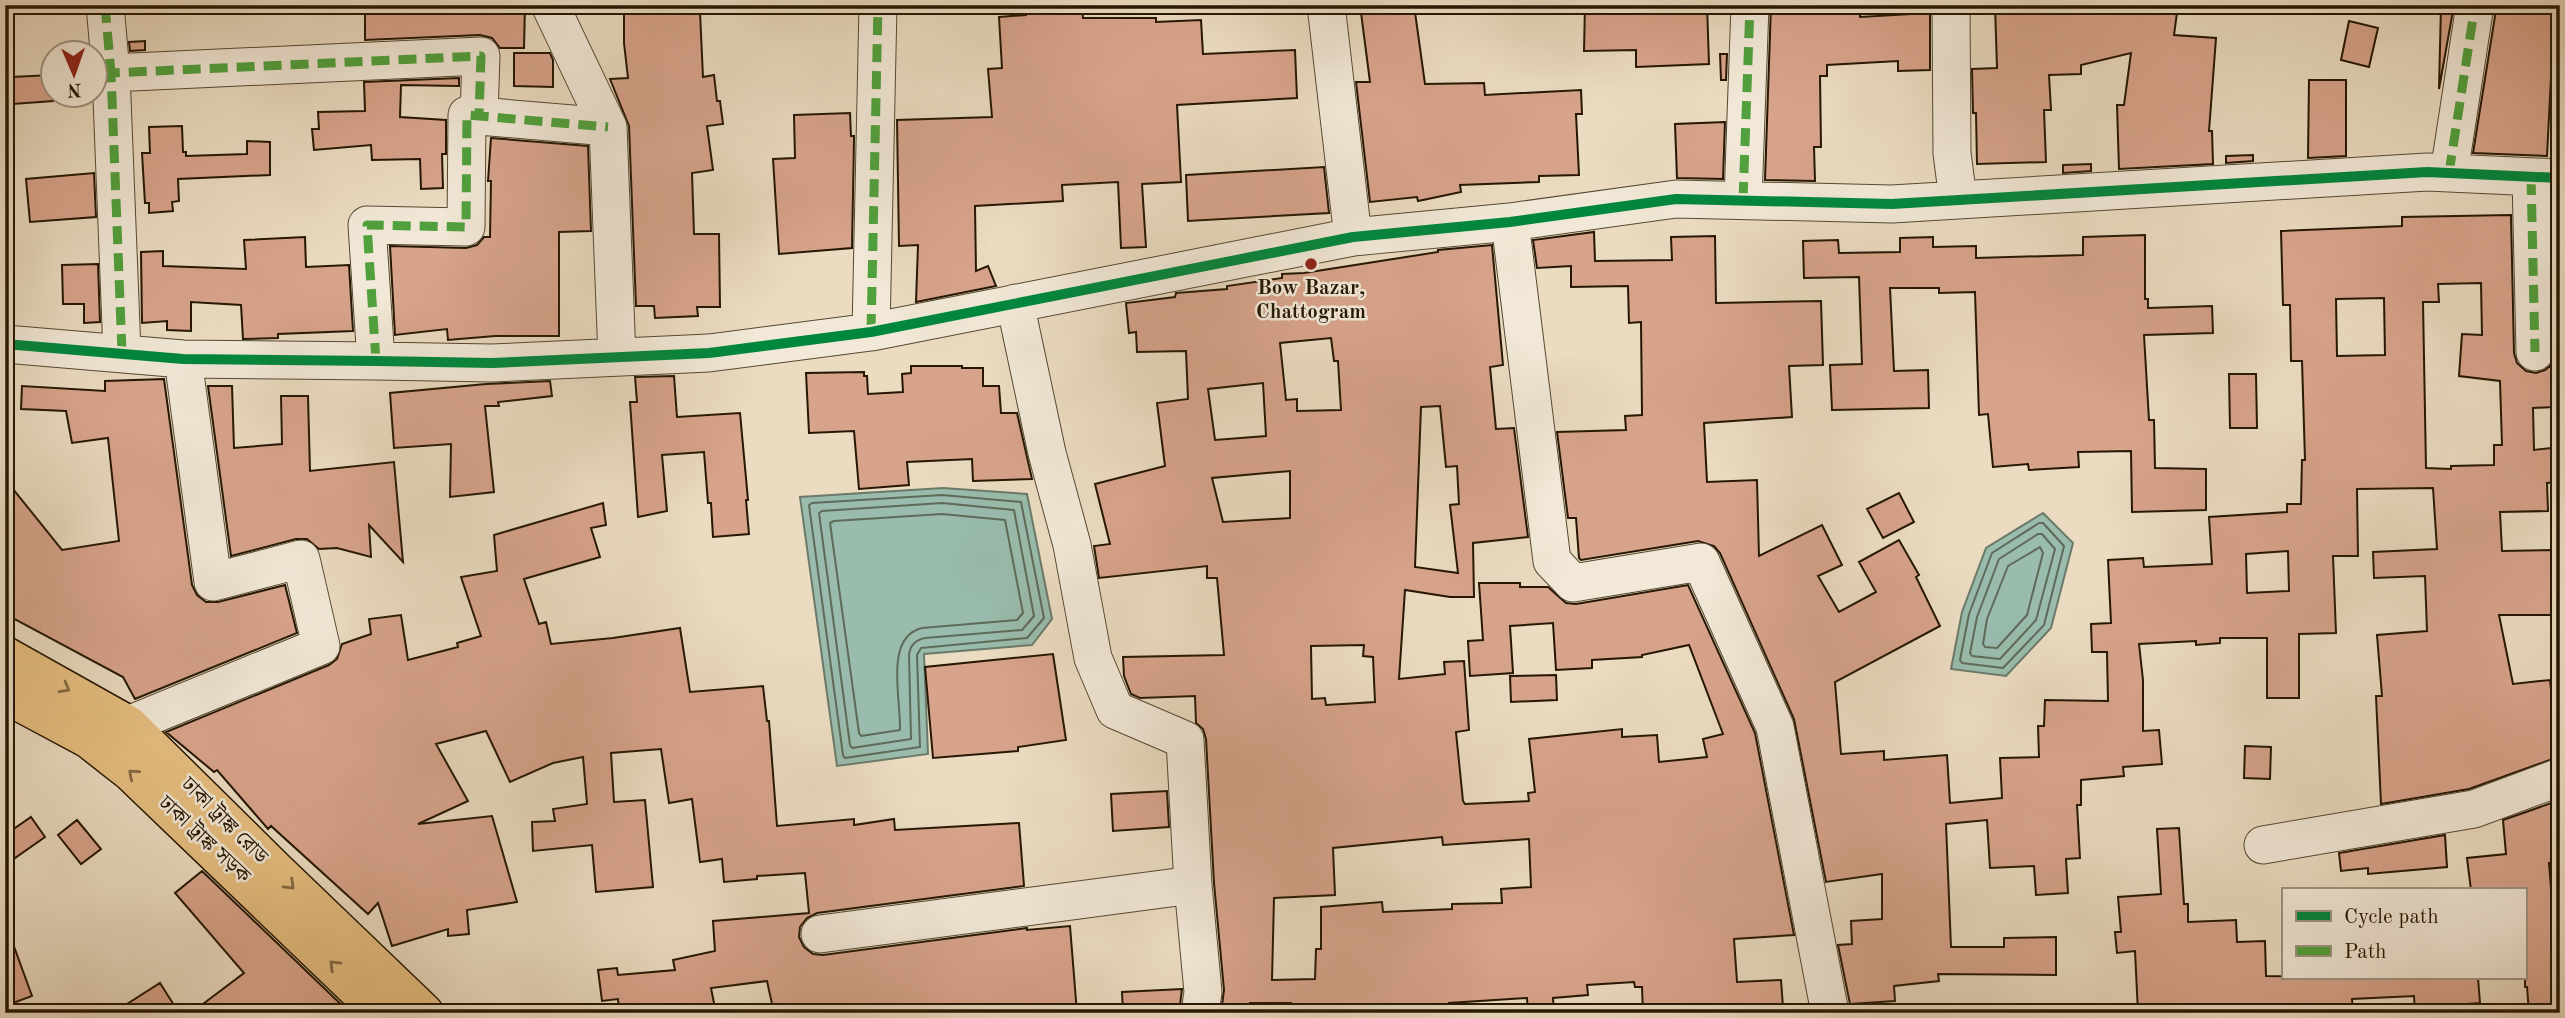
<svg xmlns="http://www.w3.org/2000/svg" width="2565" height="1018" font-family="'Old Standard TT','Noto Serif Bengali',serif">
	<rect width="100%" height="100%" fill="#eadbc1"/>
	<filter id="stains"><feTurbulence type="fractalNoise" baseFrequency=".00286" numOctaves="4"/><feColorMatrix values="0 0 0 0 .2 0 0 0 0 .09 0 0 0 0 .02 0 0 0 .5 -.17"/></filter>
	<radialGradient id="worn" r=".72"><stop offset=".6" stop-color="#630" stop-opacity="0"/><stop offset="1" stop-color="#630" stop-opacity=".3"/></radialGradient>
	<path fill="#99bcad" stroke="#6b7a69" stroke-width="2" d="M943 488 1027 494 1052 619 1032 645 924 654 928 754 837 766 800 497Z
		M2043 513 2073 543 2051 628 2006 676 1951 669 1962 612 1986 548Z"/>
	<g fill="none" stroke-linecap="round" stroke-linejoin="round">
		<path stroke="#5f6a58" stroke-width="2" d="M942 495 1021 502 1044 618 1027 638 921 648 917 655 920 747 845 758 843 755 809 505 812 503Z
			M942 503 1014 510 1034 616 1022 630 925 638C915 640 910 645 909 655L911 739 852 748 850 745 819 513 822 511Z
			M942 514 1005 520 1023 613 1017 620 922 628C884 637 901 699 900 730L861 736 859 733 830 523 834 521Z
			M2039 523H2043L2064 546 2044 625 2003 668 1962 663 1960 660 1969 614 1992 553Z
			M2038 534H2042L2055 549 2036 620 2000 659 1972 656 1970 653 1977 617 1999 559Z
			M2040 547 2043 553 2027 615 1997 648 1985 647 1983 644 1987 619 2008 566Z"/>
	</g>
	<path fill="#d7a38b" stroke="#251703" stroke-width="2" fill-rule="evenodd" d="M365 5H525L524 48H500L492 38 480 35 365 40Z
		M624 5H655L656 8H662V13L700 12 703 77 714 75 717 101H720L723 124 707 126 713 170 692 173 694 234H719L720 307H697L698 316 655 318 654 306H636L629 126 610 79 628 78 624 43Z
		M1026 5H1082L1083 18H1156V22L1201 20 1203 54 1295 50 1297 98 1177 105 1181 182 1142 184 1146 247 1121 248 1118 182 1062 185 1063 201 975 206 976 271 988 266 996 286 916 302 918 245 899 246 897 120 992 117 988 69 1002 68 999 17 1026 15Z
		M1360 5H1414L1425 84 1484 83 1485 95 1581 90 1582 114H1576L1579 175 1539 176V182L1460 185 1461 192 1418 201 1417 197 1370 202 1356 82H1370Z
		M1585 5H1707L1709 64 1636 67V50L1584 51Z
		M1771 5H1860V17L1930 13V70L1898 71V61L1827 65V76H1820L1821 147H1814L1815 181 1765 180Z
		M1995 5H2178L2174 35 2216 38 2209 131H2212L2213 164 2119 169 2117 105H2124L2131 53 2081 65V74L2049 75 2051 110H2044L2046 162 1977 164 1976 113H1973L1972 69 1997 68Z
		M2441 5H2454L2439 89Z
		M2496 10 2560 11V57H2552L2547 156 2473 153Z
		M2349 21 2378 28 2369 67 2341 60Z
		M145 41V50L130 51 129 42Z
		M514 53H550L553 60V87L514 86Z
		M1720 54H1727L1726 80H1721Z
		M52 75 53 101 13 104 11 77Z
		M459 78V86L401 85 400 117 446 120V154H442L443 188 421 189 420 159 372 160 371 145 314 150 312 129H319L318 112 365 111 364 82Z
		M2309 80H2346V156L2308 158Z
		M850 113 851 136H854V140L852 248 779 254 773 159 795 158 794 115Z
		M1725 122 1723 179 1677 178 1675 124Z
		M182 126 183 152H186V156L247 154V141L270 142V175L178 179 179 201 172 202 173 211 149 213V203H145L142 153H150L149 127Z
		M491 138 588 146 591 231 559 232V336H495L448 340 447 329 395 335 390 246 466 248 477 245 484 237H490L491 181H488Z
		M2253 155V161L2226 163V156Z
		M2091 164V171L2063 173V165Z
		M1324 167 1329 213 1188 221 1186 175Z
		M94 173 96 217 30 222 26 179Z
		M2511 215 2514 353 2517 363 2526 371 2536 373 2545 370 2551 365 2553 407 2533 408 2534 450 2560 447V482L2547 483 2548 511 2500 512 2502 551 2551 550 2552 586H2560V615H2499L2513 684 2550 680 2558 757 2469 789 2381 804 2376 696H2382L2377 635 2427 631 2425 576 2374 578 2373 552 2437 549 2433 488 2357 489 2358 556H2333L2336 633 2299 634V698H2267V638H2220V643L2196 645V641L2139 644 2143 680V731L2159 730 2162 764 2123 767 2124 776 2081 780V805H2077L2080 858 2066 859 2068 893 2036 895 2034 866 1990 868 1987 820 1946 824 1951 947H2004V938L2056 937V975L1938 974 1939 981 1894 986 1895 1001 1850 1004 1838 945 1852 944 1851 921 1882 919V874L1826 882 1794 719 1720 553 1714 546 1698 541 1581 560 1579 558 1576 518H1568L1557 432 1626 430 1625 416 1642 415 1641 322 1629 323 1628 286 1571 287V266L1537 268 1533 240 1594 232 1595 261 1672 260 1671 237 1715 236 1716 303 1821 301 1823 365 1789 366 1792 417 1704 423 1707 482 1757 480 1759 556 1822 525 1842 565 1818 576 1839 612 1876 592 1859 562 1899 540 1919 575 1916 577 1940 626 1835 682 1841 754 1884 751V760L1947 755 1950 803 2002 798 2000 758 2039 757 2038 726H2044L2045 700 2108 701 2107 652H2092L2091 624 2111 623 2108 560 2143 558 2144 567 2212 564 2209 517 2287 512V504H2301L2302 460H2305L2302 361H2291L2290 305H2283L2281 231 2402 226V217ZM2481 283 2482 335 2462 334 2459 376 2500 381 2502 445H2494V465L2451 466V469L2426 468 2423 302H2439L2438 284ZM2384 298 2385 355 2337 356 2336 299ZM2288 551 2289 591 2247 593 2246 554Z
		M2145 235V299H2148V308L2212 306 2213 333 2144 335 2149 420H2154L2155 468 2206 469V510L2132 512 2131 451 2078 452 2079 467 2029 470 2028 464 1993 467 1988 414 1979 415 1975 292 1939 293V288H1890L1894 371 1928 370 1929 408 1832 410 1830 365 1862 364 1859 277 1804 278 1803 241 1838 240 1839 253 1900 252V238L1933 237V247L1976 246V258L2083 255V237Z
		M305 237 306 267 349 265 353 331 278 334V338L243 339 241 305 191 302V331L167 330V321L142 323 141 252 163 251V266L246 269 244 240Z
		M1492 245 1503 365 1490 367 1496 429 1514 428 1528 537 1473 543 1474 597H1450L1405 590 1399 679 1445 674 1444 662 1464 661 1469 730 1456 732 1463 801 1465 804 1529 801 1528 793 1535 792 1529 739 1622 729V737L1657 735 1659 762 1707 757 1703 739 1723 734 1689 645 1642 655V657L1592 660V668L1556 670 1553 623 1510 626 1513 673 1470 676 1468 641 1483 640 1479 583H1520V587H1548L1566 603 1576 604 1688 585 1755 733 1794 935 1734 939 1737 982 1781 980 1783 1007 1698 1013H1643L1642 987H1635L1634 982 1587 985 1588 995 1553 998 1554 1013H1528L1527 998 1449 1003 1450 1013H1292L1291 1003H1250L1251 1010 1221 1013 1224 990 1214 883 1206 739 1203 729 1196 723 1195 696 1140 698 1131 694 1124 676 1123 657 1224 655 1217 578H1207V566L1099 578 1094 546 1110 544 1095 484 1165 466 1157 403 1188 399 1186 351 1137 352 1136 332 1129 333 1126 303 1175 297 1176 293 1227 289V286L1282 278V274L1304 273 1438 252V250ZM1331 338 1334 361H1338L1341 410 1297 411V399L1286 400 1280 343ZM1263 383 1266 436 1215 440 1208 389ZM1440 406 1446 467 1457 466 1459 504 1450 505 1458 573 1415 567 1421 407ZM1290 471V518L1223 522 1212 478ZM1364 645 1363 656 1373 657 1375 702 1326 705 1325 698 1312 699 1311 646ZM1442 837 1443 845 1529 839 1531 887 1501 889 1502 903 1452 904V909L1383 912 1382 902 1321 907V949H1316L1315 979 1272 980 1274 898 1335 895 1333 848Z
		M2554 256H2560V349H2556Z
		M98 264 100 322 84 323V304H63L62 265Z
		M911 366H962V368H983V386H999L1001 413H1017L1032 479 973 481 972 459 907 462 909 485 859 489 854 431 809 433 806 373 864 372V376H867L868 394 903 392 902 374 911 373Z
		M2229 374H2256L2257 428H2230Z
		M674 376 677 417 740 413 748 500H746L749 534 713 537 711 503H708L704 452 662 455 667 511 638 517 630 402H637L635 377Z
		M164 379 192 585 197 595 206 602H218L285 585 297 633 135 699 123 677 5 614V479L62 550 119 541 108 438 72 443 66 411 21 409 22 386 105 391V381Z
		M550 381 552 396 498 402 499 406H485L494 492 450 497 451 444 394 448 390 393 486 384Z
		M208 386H232L234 448 282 444 281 396H308L310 471 394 462 403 562 369 525 371 557 337 548 319 549 307 539H296L231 556Z
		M1899 493 1914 522 1883 538 1867 509Z
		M603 503 606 525 591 528 600 557 524 579 539 624 546 622 551 644 613 638 680 628 690 692 763 686 767 721H769L777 826 854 819V825L894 819 895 830 1019 823 1024 886 817 913 807 918 800 927 799 937 804 947 813 954 823 955 1027 928V930L1070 926 1077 1013H774L767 981 711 988 716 1013H619L618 999 602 1001 598 970 617 968 618 975 675 970 673 960 715 951 713 921 809 913 805 873 757 876V879L724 882 722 859 700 862 692 799 669 803 661 749 611 753 614 802 645 800 653 887 596 892 592 845 533 851 532 822 555 821 553 809 587 804 583 757 553 763 510 782 486 731 436 744 468 801 418 824 492 816 517 902 467 910 469 934 448 936V929L392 946 378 903 368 914 271 826 268 829 217 770 214 772 166 732 329 665 337 659 342 644 371 634 369 619 401 615 408 660 458 647 457 643 481 636 461 577 497 571 494 535Z
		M1053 654 1066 740 1018 747V751L933 758 925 667Z
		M1556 675 1557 700 1511 702 1510 676Z
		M2245 746 2271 747 2270 779 2244 778Z
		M1167 791 1169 827 1113 831 1111 794Z
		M2560 800V863H2549L2554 927 2560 926V1013H2529L2527 987H2525V890H2471L2467 858 2506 854 2503 820Z
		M31 817 45 837 5 865V835Z
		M77 820 101 849 81 864 58 835Z
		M2179 828 2184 904H2188V922L2236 920 2237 942 2265 941 2266 976 2478 978 2480 1003 2455 1005V1012L2415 1013 2414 996 2352 999 2353 1013H2310V1008L2260 1009V1013H2138L2135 951 2117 953 2115 932H2121L2118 897 2161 894 2157 829Z
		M2445 835 2447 867 2368 874V868L2341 871 2339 853Z
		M202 871 349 1012 350 1013H191L244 973 175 893Z
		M8 930 32 996 5 1006V931Z
		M160 983 179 1013H113Z
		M1182 989 1179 1013H1123L1122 992Z"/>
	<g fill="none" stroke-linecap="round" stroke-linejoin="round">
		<g stroke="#564832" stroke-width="39">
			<path id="minor" d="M105 5 111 73
				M550 5 608 127 617 357
				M1326 5 1353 237
				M1951 5 1952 153 1958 200
				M2449 173 2475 5
				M2531 177 2535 352
				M1743 200 1750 5
				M1510 222 1552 561 1573 583 1701 562 1775 727 1830 1013
				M1015 303 1047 453 1072 545 1093 658 1115 710 1185 740 1193 885 1203 992 1200 1013
				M871 332 878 5
				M5 344 183 359 376 361 492 363 709 353 871 332 1353 237 1510 222 1676 199 1892 204 2427 172 2560 178
				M122 352 111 73 481 56 479 116
				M376 361 367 225 466 227 467 115 608 127
				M128 725 321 646 301 559 213 582 183 359
				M2263 845 2474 809 2560 777
				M820 934 1193 885"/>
		</g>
		<g stroke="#251703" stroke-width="41">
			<path id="major" d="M5 656 128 725 275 870 424 1013
				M5 694 89 739 131 772 382 1013"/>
		</g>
		<use href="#minor" stroke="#f1e8d7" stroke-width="37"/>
		<use href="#major" stroke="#e5be80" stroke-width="38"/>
		<path stroke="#50a13d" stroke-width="9" stroke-dasharray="18 9" stroke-linecap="butt" d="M105 5 111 73
			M2449 173 2475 5
			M2531 177 2535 352
			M1743 200 1750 5
			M871 332 878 5
			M122 352 111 73 481 56 479 116
			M376 361 367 225 466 227 467 115 608 127"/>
		<g stroke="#f1e8d7" stroke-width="15">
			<path id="cycleway" d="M5 344 183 359 376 361 492 363 709 353 871 332 1353 237 1510 222 1676 199 1892 204 2427 172 2560 178"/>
		</g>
		<use href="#cycleway" stroke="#00873e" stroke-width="10"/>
	</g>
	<defs><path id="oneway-chevron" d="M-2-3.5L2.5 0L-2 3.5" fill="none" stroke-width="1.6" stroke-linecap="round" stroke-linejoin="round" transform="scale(1.75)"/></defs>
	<g stroke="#856a42">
		<use href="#oneway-chevron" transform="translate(65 688) rotate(30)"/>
		<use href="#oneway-chevron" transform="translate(133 774) rotate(-139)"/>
		<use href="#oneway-chevron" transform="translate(290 885) rotate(44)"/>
		<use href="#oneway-chevron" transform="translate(334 965) rotate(-135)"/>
	</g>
	<circle fill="#8f2418" stroke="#f1e8d7" stroke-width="2.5" cx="1311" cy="264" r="7"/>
	<g text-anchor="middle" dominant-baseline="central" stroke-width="5" stroke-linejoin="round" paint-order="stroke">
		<g font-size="21" font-weight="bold" fill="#251703" stroke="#f1e8d7">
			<text x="1311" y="288">Bow Bazar,<tspan x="1311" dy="24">Chattogram</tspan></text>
		</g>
		<g font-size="21" fill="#251703" stroke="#f1e8d7">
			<text transform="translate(224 821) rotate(45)">ঢাকা ট্রাঙ্ক রোড</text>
			<text transform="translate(204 840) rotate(43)">ঢাকা ট্রাঙ্ক সড়ক</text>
		</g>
	</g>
	<rect width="2565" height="1018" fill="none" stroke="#eadbc1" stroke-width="28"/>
	<rect x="7" y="7" width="2551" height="1004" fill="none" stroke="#251703" stroke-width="3.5"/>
	<rect x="14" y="14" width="2537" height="990" fill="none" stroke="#251703" stroke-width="2"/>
	<rect x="2282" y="888" width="245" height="91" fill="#f1e8d7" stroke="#9f9482" stroke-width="2"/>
	<rect x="2296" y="911" width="35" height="10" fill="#00873e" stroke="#9f9482" stroke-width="2"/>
	<text x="2344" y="923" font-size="21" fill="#251703">Cycle path</text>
	<rect x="2296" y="946" width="35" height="10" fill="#50a13d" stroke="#9f9482" stroke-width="2"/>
	<text x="2344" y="958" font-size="21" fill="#251703">Path</text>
	<g transform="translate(74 74) rotate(178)"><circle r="33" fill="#f1e8d7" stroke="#9f9482" stroke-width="2"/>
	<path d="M0-5L12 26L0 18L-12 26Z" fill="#8f2418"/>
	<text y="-10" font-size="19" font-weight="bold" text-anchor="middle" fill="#251703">N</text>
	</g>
	<rect width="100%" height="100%" filter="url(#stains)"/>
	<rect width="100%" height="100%" fill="url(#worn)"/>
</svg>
